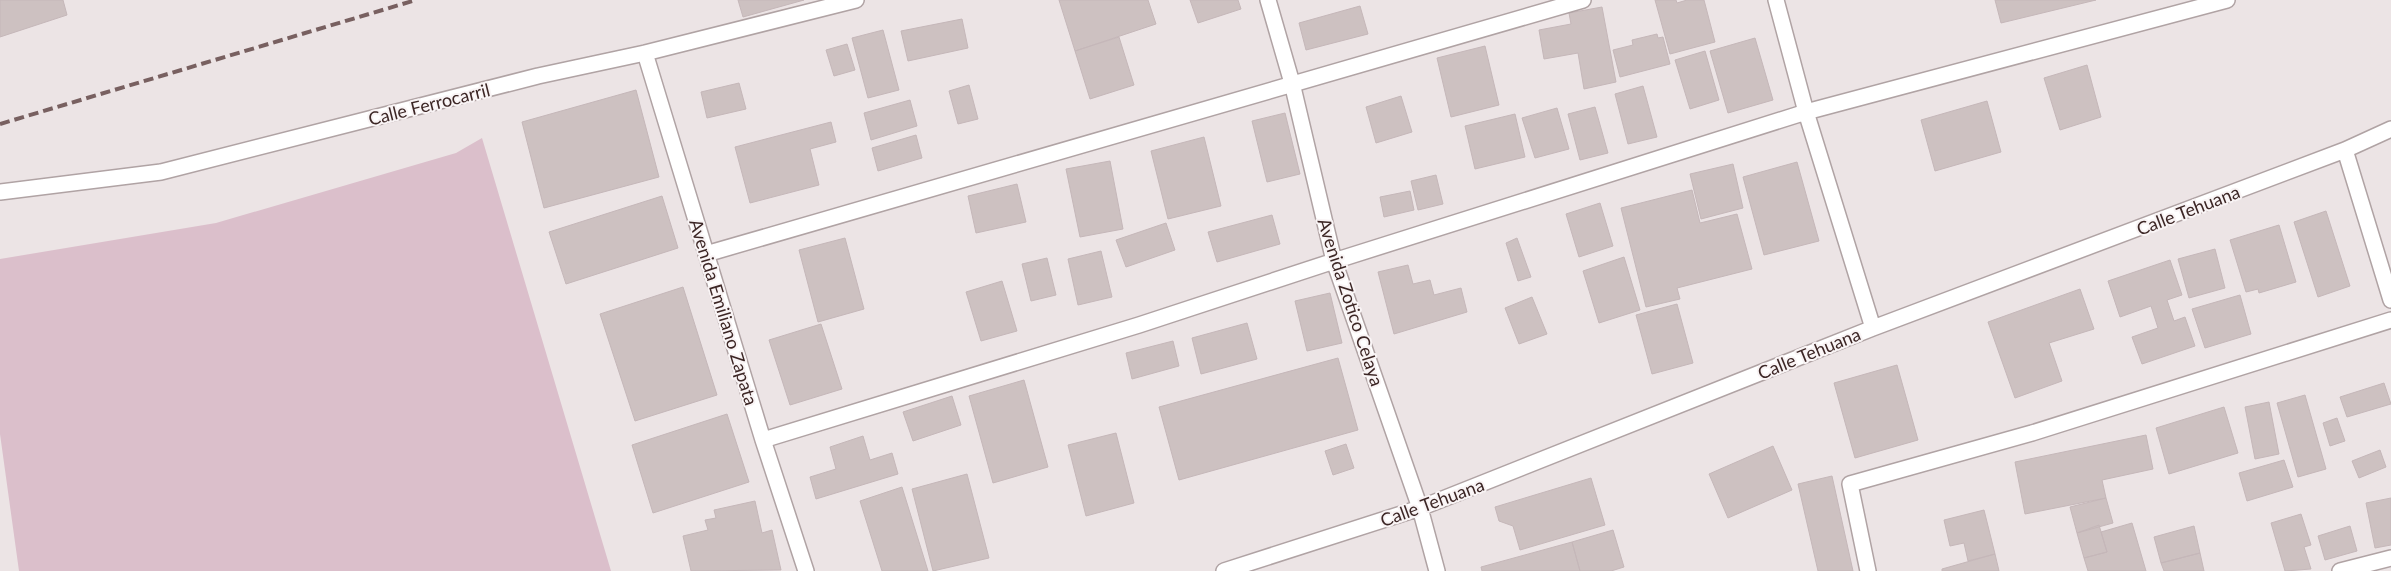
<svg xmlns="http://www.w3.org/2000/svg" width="2391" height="571" font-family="Lato,sans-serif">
	<rect width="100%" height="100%" fill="#ece4e5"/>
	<path fill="#dbbfcb" d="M482 138 611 571H19L0 434V259L216 223 456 153Z"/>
	<path fill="#cdc1c1" stroke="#c5b7b9" d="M0 0H63L67 15 0 37Z
		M738 0H804L743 17Z
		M1059 0H1148L1156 24 1075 51Z
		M1190 0H1238L1241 9 1198 23Z
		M1655 0H1676L1677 3 1687 0H1704L1715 42 1670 54Z
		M1995 0H2096L2001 23Z
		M1360 6 1368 34 1306 50 1299 23Z
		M1602 7 1616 82 1584 89 1578 53 1544 59 1539 30 1571 24 1569 13Z
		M962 19 968 48 908 61 901 31Z
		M883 30 899 90 868 98 852 38Z
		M1657 34 1658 38 1663 37 1670 64 1620 77 1613 50 1633 45 1632 40Z
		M1119 37 1134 85 1090 99 1075 51Z
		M1755 38 1773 100 1728 113 1710 51Z
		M847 44 855 70 834 76 826 50Z
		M1485 46 1499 105 1451 117 1437 58Z
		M1705 51 1719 100 1690 109 1675 60Z
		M2087 65 2101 117 2060 130 2044 78Z
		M739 83 746 109 707 118 701 92Z
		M969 85 978 119 958 124 949 91Z
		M1643 86 1657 137 1628 144 1615 94Z
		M636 90 659 177 544 208 522 122Z
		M1401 96 1412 132 1376 143 1366 107Z
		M910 100 917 126 871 140 864 113Z
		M1987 101 2001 152 1935 171 1921 120Z
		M1595 107 1608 153 1580 160 1568 114Z
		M1557 108 1569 149 1535 158 1522 118Z
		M1285 113 1300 174 1267 182 1252 121Z
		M1515 114 1525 157 1475 169 1465 126Z
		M831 122 836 142 810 149 819 185 750 203 735 147Z
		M916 135 922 158 878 171 872 148Z
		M1204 137 1221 206 1168 219 1151 151Z
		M1110 161 1123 229 1080 237 1066 169Z
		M1797 162 1819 241 1764 255 1743 177Z
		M1733 164 1743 208 1701 219 1690 174Z
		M1436 175 1443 204 1418 210 1411 181Z
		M1017 184 1026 222 976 233 968 196Z
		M1692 190 1700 223 1737 214 1752 269 1677 288 1680 299 1646 307 1621 208Z
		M1410 191 1414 210 1384 217 1380 197Z
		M662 196 678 248 566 284 549 232Z
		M1600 203 1613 246 1579 257 1566 214Z
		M2326 211 2350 286 2318 297 2294 222Z
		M1272 215 1280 244 1217 262 1208 232Z
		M1166 223 1175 250 1126 267 1116 240Z
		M2279 225 2296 282 2259 293 2258 289 2246 292 2230 240Z
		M845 238 864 309 818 322 799 250Z
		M1517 238 1531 277 1518 281 1506 243Z
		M2215 249 2225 288 2189 298 2178 259Z
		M1101 251 1112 297 1078 305 1068 259Z
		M1624 257 1640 310 1599 323 1583 271Z
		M1047 258 1056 295 1031 301 1022 264Z
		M2170 260 2182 295 2167 300 2174 321 2185 317 2195 346 2142 364 2132 337 2158 328 2151 306 2120 317 2108 281Z
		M1408 265 1413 284 1430 280 1434 295 1461 288 1467 312 1394 334 1378 272Z
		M1002 281 1017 331 981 341 966 292Z
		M683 287 717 395 635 421 600 314Z
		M2080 289 2094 329 2049 343 2062 381 2015 398 1988 322Z
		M1330 293 1342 343 1307 351 1295 301Z
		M2240 295 2251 334 2205 348 2192 309Z
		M1532 297 1547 334 1519 344 1505 308Z
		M1677 304 1693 363 1652 374 1636 315Z
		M1247 323 1257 359 1201 374 1192 338Z
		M821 324 842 389 790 405 769 340Z
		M1173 341 1179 366 1132 379 1126 353Z
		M1338 358 1358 430 1179 480 1159 407Z
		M1897 365 1918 440 1855 458 1834 383Z
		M1024 380 1048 467 993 483 969 396Z
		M2384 383 2391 404 2347 417 2340 397Z
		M2305 395 2326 469 2298 477 2277 403Z
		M952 396 961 425 913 441 903 412Z
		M2269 402 2279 454 2255 459 2245 407Z
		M2224 407 2238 453 2169 474 2156 428Z
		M727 414 749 482 653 513 632 445Z
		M2337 418 2345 441 2330 446 2323 423Z
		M1116 433 1134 503 1086 516 1068 445Z
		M2146 435 2153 469 2102 480 2106 498 2025 514 2015 462Z
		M863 436 870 460 892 453 898 474 816 499 810 477 836 469 830 447Z
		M1346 444 1354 468 1333 475 1325 451Z
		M1773 446 1792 490 1728 518 1709 474Z
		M2380 450 2386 467 2359 478 2352 461Z
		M2284 460 2293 487 2247 501 2239 473Z
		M967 474 989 558 933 571 912 489Z
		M1832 476 1853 571H1818L1798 484Z
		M1591 478 1605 525 1520 550 1513 526 1499 521 1495 507Z
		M902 487 928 571H882L860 501Z
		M2106 498 2113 523 2077 533 2070 507Z
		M2391 498V545L2375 548 2366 503Z
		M755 501 762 533 772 530 781 570 691 571 683 536 708 530 705 520 716 518 714 510Z
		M1984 510 1995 554 1968 561 1964 543 1950 546 1944 520Z
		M2301 514 2311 545 2304 547 2311 569 2285 571 2271 523Z
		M2132 523 2146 571H2088L2084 558 2107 552 2101 532Z
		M2099 525 2107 552 2084 558 2077 533Z
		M2194 526 2200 553 2161 563 2154 537Z
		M2350 526 2357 551 2325 560 2318 536Z
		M1613 530 1624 567 1611 571H1580L1572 542Z
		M1572 542 1580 571H1482L1481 567Z
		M2200 553 2204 571H2164L2161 563Z
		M1995 554 1999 571H1942V569Z"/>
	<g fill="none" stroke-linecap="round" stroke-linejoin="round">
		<g stroke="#b0a3a4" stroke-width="18">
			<path id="street" d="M1268 0 1292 83 1334 261 1420 508 1437 571
				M1776 0 1806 112 1873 328
				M645 53 763 440 806 571
				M2345 150 2391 300
				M0 192 161 172 538 76 645 53 856 0
				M706 254 1583 0
				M763 440 1139 325 1334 261 1806 112 2227 0
				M1224 571 1420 508 1873 328 2345 150 2391 129
				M1868 571 1850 484 2032 433 2391 320
				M2340 571 2391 558"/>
		</g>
		<use href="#street" stroke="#fff" stroke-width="15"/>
		<path stroke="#786060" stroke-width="4" stroke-dasharray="10 5" stroke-linecap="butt" d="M0 124 416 0"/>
	</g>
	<g text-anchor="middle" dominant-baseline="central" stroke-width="4" stroke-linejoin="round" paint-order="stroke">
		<g font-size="18" fill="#3c2625" stroke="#f9f4f5">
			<text transform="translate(429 104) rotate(-14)">Calle Ferrocarril</text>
			<text transform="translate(2188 210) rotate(-21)">Calle Tehuana</text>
			<text transform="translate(1351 302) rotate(72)">Avenida Zotico Celaya</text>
			<text transform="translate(724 312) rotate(73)">Avenida Emiliano Zapata</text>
			<text transform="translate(1809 353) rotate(-22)">Calle Tehuana</text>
			<text transform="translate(1432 502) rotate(-20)">Calle Tehuana</text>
		</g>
	</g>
</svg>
